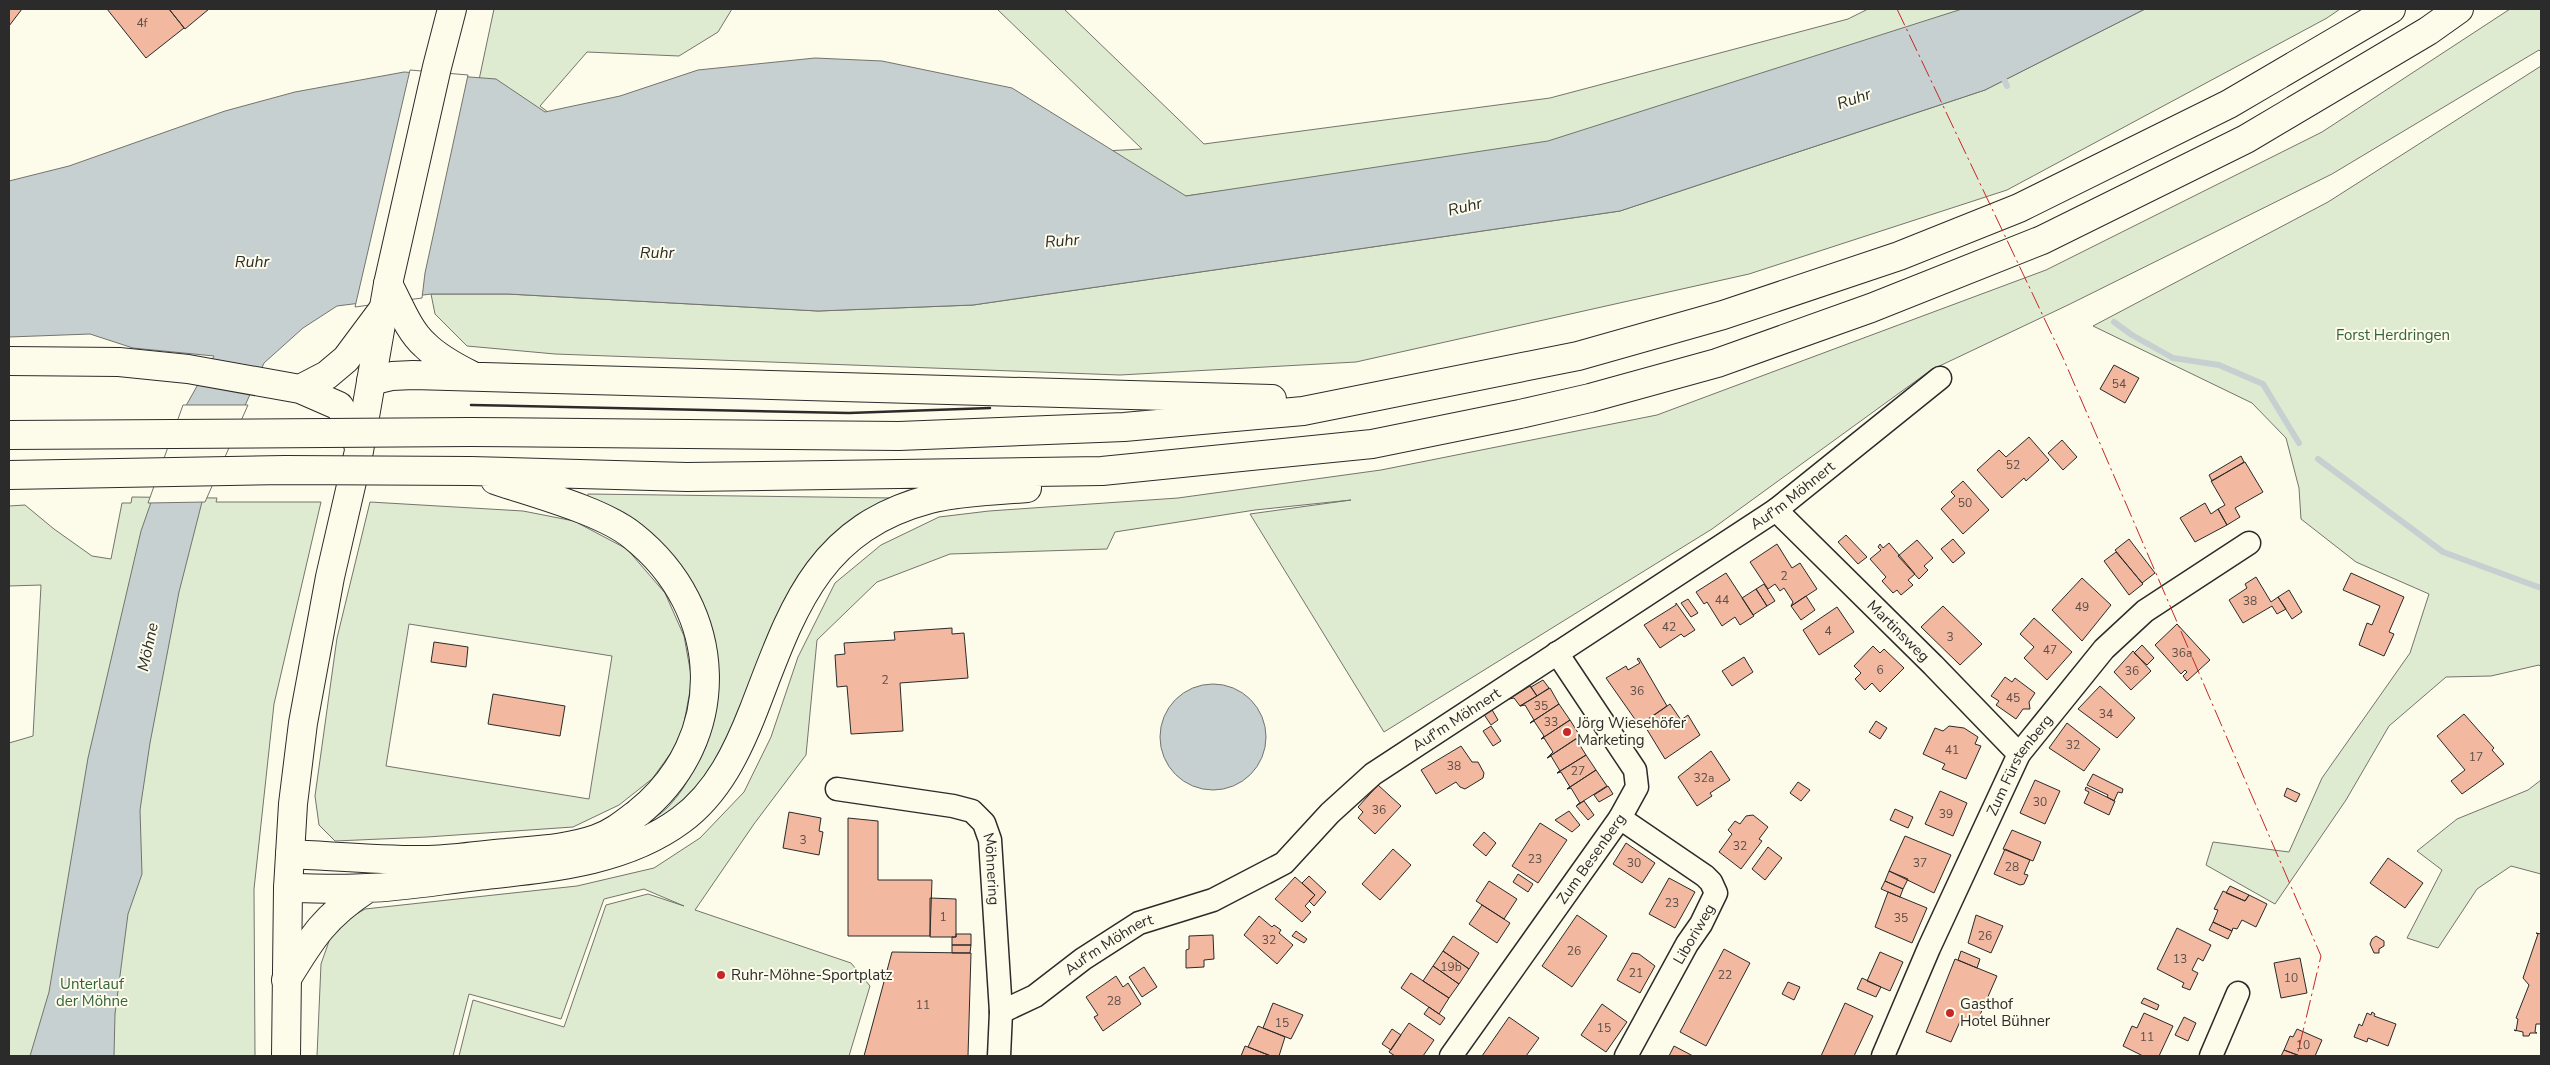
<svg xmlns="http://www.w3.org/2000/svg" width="2550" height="1065" font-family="'Nunito Sans',sans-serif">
	<rect width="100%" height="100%" fill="#fdfbea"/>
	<path fill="#deebd1" stroke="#74746e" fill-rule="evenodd" d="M494 9H732L718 32 679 56 587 52 540 106 587 141 953 159 1142 149 997 9H1064L1204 144 1550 98 1848 19 1868 9H1966L1652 131 1186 196 450 217Z
		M2145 9H2340L2327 18 2007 190 1749 274 1356 362 1120 375 555 354 467 346 435 314 431 294H508L818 311 973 305 1620 211 1985 90Z
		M2510 9H2541V52L2539 50 2332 174 2068 305 1931 370 1712 529 1384 732 1250 514 1351 500 1255 510 1115 532 1107 549 950 554 877 582 817 640 806 755 754 824 695 910 851 963 870 986 849 1056H459L473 1000 564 1027 606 905 648 894 684 906 644 889 604 899 561 1019 469 994 453 1056H317L321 964 334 927 365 909 577 886 654 868 700 838 744 792 771 737 798 657 835 583 881 545 939 517 989 511 1178 498 1381 470 1657 415 2046 270 2322 132Z
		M2541 66V667L2539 665 2491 676 2446 677 2389 726 2346 800 2275 904 2206 865 2213 842 2289 852 2322 778 2410 653 2429 594 2356 562 2301 519 2299 488 2286 438 2252 403 2093 326 2328 202Z
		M588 494 894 498 856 523 736 729 708 781 645 832 642 826C650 820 660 815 667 808 716 757 708 695 710 630L587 502Z
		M132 497 217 498 216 502H321L274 704 254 889 255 1056H9V743L33 736 41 585 9 586V506L25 505 54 529 92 556 111 559 122 503H131Z
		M370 502 523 511 574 521 627 549 665 593 684 636 692 680 681 739 652 779 619 805 573 827 427 837 335 841 319 825 315 796 337 638ZM409 624 612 656 589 799 386 766Z
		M2541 780V874L2511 866 2477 889 2438 948 2407 938 2442 870 2417 851 2457 819 2528 790Z"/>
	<path fill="#c7d0d0" stroke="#74746e" d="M1962 9H2145L1985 90 1620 211 973 305 818 311 508 294H431L337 306 303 328 264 363 202 502 179 592 150 743 140 810 142 874 128 914 115 1014 114 1056H30L49 992 88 758 141 531 183 411 214 356 133 348 90 334 9 337V181L69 166 225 111 295 92 404 72 496 79 545 112 620 96 698 70 815 58 882 61 1012 88 1186 196 1548 141Z
		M1160 737a53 53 0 1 1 106 0a53 53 0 1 1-106 0Z"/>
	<path fill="#fdfbea" stroke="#74746e" d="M410 70 468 75 425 273 422 298 355 307Z
		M183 405H248L205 502 148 503Z"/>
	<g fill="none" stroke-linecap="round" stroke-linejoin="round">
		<path stroke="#c7d0d0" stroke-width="6" d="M2001 73 2007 86
			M2114 322 2132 335 2173 358 2219 365 2263 384 2299 443
			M2318 459 2443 552 2541 588"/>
	</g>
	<path fill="#f2b8a0" stroke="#2b2b2b" d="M9 9H22L9 26Z
		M107 9H169L184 28 146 58Z
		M169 9H209L185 29Z
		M2114 365 2139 378 2125 403 2100 389Z
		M2029 437 2049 460 2026 481 2024 478 2002 498 1977 470 1999 450 2006 457Z
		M2062 440 2077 457 2063 470 2048 453Z
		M2241 456 2244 462 2212 481 2209 475Z
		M2245 462 2263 492 2235 508 2240 517 2227 525 2218 509 2225 505 2211 481Z
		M1963 481 1989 510 1963 534 1941 509 1955 496 1951 492Z
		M2205 503 2211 514 2218 509 2227 525 2195 542 2180 518Z
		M1846 535 1867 557 1858 564 1838 542Z
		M1953 539 1965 553 1953 563 1941 549Z
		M2129 539 2155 573 2142 583 2115 550Z
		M1917 540 1933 558 1924 566 1928 570 1919 579 1898 556Z
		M1889 543 1915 574 1908 580 1913 585 1901 595 1897 590 1893 593 1882 581 1886 577 1870 559 1881 550 1878 547 1880 544 1883 548Z
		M1777 544 1792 568 1800 563 1817 589 1791 606 1793 602 1784 588 1780 591 1775 584 1768 589 1750 562Z
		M2116 552 2143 584 2129 595 2104 561Z
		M1726 573 1754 616 1740 625 1735 617 1722 626 1707 602 1704 604 1696 592Z
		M2351 573 2404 597 2389 632 2394 634 2384 656 2359 645 2367 623 2372 625 2380 606 2343 590Z
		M2256 577 2271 602 2278 597 2286 609 2277 614 2272 606 2243 623 2229 600 2247 588 2245 584Z
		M2082 578 2111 605 2082 641 2052 610Z
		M1764 584 1775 601 1767 606 1756 589Z
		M1756 589 1767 606 1753 615 1742 598Z
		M2289 590 2302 612 2292 619 2278 597Z
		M1806 596 1815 610 1801 620 1791 606Z
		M1688 599 1698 613 1691 617 1681 603Z
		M1676 603 1695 630 1684 637 1681 634 1660 648 1644 625 1676 605Z
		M1943 606 1982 644 1960 665 1921 627Z
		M1837 607 1854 632 1819 655 1803 630Z
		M2034 618 2072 652 2047 680 2024 658 2034 647 2020 634Z
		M2177 624 2210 660 2187 681 2183 676 2187 672 2185 670 2181 674 2155 645Z
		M952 628V634L964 633 968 678 900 683 903 731 851 734 847 686 837 687 835 655 845 654 844 643 895 640 894 632Z
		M434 642 468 647 466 667 431 662Z
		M2142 645 2154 658 2147 665 2134 653Z
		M1873 646 1880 653 1884 649 1904 668 1880 692 1872 683 1865 690 1855 679 1861 673 1854 666Z
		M2133 651 2151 671 2131 690 2114 672Z
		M1744 657 1753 672 1732 686 1722 671Z
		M1639 658 1667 706 1639 725 1606 678 1626 666 1628 670 1640 663 1637 659Z
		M2005 677 2012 682 2015 678 2035 693 2029 702 2030 709H2023L2016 719 1996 705 1999 701 1991 696Z
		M1543 680 1549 688 1537 696 1531 687Z
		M1530 686 1537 696 1520 706 1514 698 1509 699Z
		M2100 686 2135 718 2117 738 2078 709Z
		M1550 688 1559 704 1530 723 1534 720 1525 705 1520 706Z
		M493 694 565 706 560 736 488 724Z
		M1559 704 1570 720 1541 739 1544 736 1534 721 1530 723Z
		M1670 704 1681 720 1688 715 1700 735 1665 759 1643 723Z
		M1491 708 1498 720 1491 725 1483 713Z
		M2464 714 2494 748 2492 750 2504 764 2462 794 2451 781 2465 770 2437 736Z
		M1570 720 1580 736 1547 758 1553 752 1544 738 1541 739Z
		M1876 721 1887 728 1880 739 1869 732Z
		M2067 723 2100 749 2084 771 2049 748Z
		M1491 726 1501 741 1493 746 1483 731Z
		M1949 726 1964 728 1978 737 1975 744 1981 746 1966 779 1942 769 1945 764 1923 754 1935 728 1943 731Z
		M1576 739 1586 755 1557 773 1560 771 1551 756 1547 758Z
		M1461 746 1472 762H1478L1484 773 1483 778 1465 789 1460 787 1456 782 1436 794 1421 770Z
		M1711 751 1730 780 1710 793 1712 796 1697 806 1678 777Z
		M1586 755 1596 770 1567 789 1570 787 1561 772 1557 773Z
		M1596 770 1607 786 1577 805 1580 803 1571 788 1567 789Z
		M2093 774 2123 789 2122 793 2118 792 2114 801 2107 797 2108 795 2087 785Z
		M2035 780 2060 791 2045 824 2020 813Z
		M1798 782 1810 790 1801 801 1790 793Z
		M1378 785 1401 806 1375 834 1358 818 1363 812 1358 807Z
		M1608 786 1613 794 1599 802 1594 795Z
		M2086 787 2115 801 2109 815 2084 803 2089 792 2085 790Z
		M2287 788 2300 794 2296 802 2284 796Z
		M1940 791 1967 803 1953 836 1925 824Z
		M1584 801 1594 815 1588 820 1576 806Z
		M1895 809 1913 817 1908 828 1890 820Z
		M1569 811 1580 825 1572 832 1555 820Z
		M789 812 821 818 819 831 823 832 819 855 783 848Z
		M1753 815 1768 827 1759 839 1762 841 1741 869 1719 852 1732 834 1728 830 1735 821 1740 824 1746 816Z
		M848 818 878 821V880H932L930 936H848Z
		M1540 823 1567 840 1538 883 1512 866Z
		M2012 830 2041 842 2033 861 2003 849Z
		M1484 832 1496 843 1486 856 1473 845Z
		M1905 836 1951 855 1934 893 1889 871Z
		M1626 843 1655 863 1642 883 1613 864Z
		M1768 847 1782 858 1765 880 1752 869Z
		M1393 849 1411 865 1380 900 1362 884Z
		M2005 849 2030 860 2024 874 2028 875 2024 884 2020 885 1994 874Z
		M2388 858 2423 883 2405 908 2370 883Z
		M1889 871 1908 879 1903 889 1885 881Z
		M1518 874 1533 884 1528 892 1513 882Z
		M1309 876 1326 892 1314 906 1309 901 1315 895 1302 883Z
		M1295 877 1315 895 1305 906 1311 912 1302 922 1275 899Z
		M1669 878 1695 892 1675 928 1649 914Z
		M1489 881 1517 899 1504 919 1476 901Z
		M1885 881 1903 889 1900 897 1881 889Z
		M2230 886 2249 895 2245 901 2226 893Z
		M2223 891 2245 901 2249 895 2267 904 2256 927 2242 920 2237 929 2233 928 2232 931 2213 922 2218 910 2214 909Z
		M1888 892 1927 908 1912 943 1875 927Z
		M930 898 956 899V937H930Z
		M1482 905 1510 923 1497 943 1469 924Z
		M1577 915 1607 936 1572 987 1542 966Z
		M1976 915 2003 926 1991 953 1968 943Z
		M1259 916 1272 927 1274 925 1281 930 1279 933 1293 945 1277 964 1244 935Z
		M2213 922 2232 931 2228 939 2209 930Z
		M2177 928 2211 945 2203 961 2198 958 2192 970 2198 973 2190 990 2182 987 2184 983 2157 969Z
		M1296 931 1307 939 1304 943 1292 936Z
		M2536 933 2541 934V1024H2536L2535 1032 2537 1033H2530L2529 1036H2523V1032L2514 1030 2516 1031 2518 1019 2516 1018 2529 985 2523 978 2538 934Z
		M956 934H971V945H952V937H956Z
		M1213 935 1214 959 1204 960V967L1186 968V950L1189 949V936Z
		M1453 936 1479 953 1469 969 1443 951Z
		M2376 936 2384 941V946L2379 949V953H2374L2370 944 2372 939Z
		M952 945H971L970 953H952Z
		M1724 949 1750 963 1706 1046 1680 1032Z
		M1443 951 1469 969 1459 984 1433 966Z
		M1961 951 1980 959 1977 968 1958 960Z
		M892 952 971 953 968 1056H864Z
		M1880 952 1903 962 1890 991 1867 981Z
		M1632 953 1639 954 1655 966 1640 993 1617 980Z
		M2300 958 2307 993 2281 998 2274 963Z
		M1955 959 1997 976 1976 1024 1962 1017 1951 1042 1926 1032Z
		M1433 966 1459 984 1449 998 1423 981Z
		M1144 967 1157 987 1142 997 1129 977Z
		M1411 973 1449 998 1439 1014 1401 988Z
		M1116 976 1123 987 1128 983 1141 1004 1103 1031 1094 1017 1098 1015 1086 997Z
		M1862 978 1881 987 1876 997 1857 989Z
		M1788 982 1800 987 1794 1000 1782 994Z
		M2144 998 2159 1005 2157 1010 2141 1003Z
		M1273 1003 1303 1015 1291 1039 1263 1028Z
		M1845 1003 1873 1016 1854 1056H1821Z
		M1602 1004 1627 1022 1606 1052 1581 1035Z
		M1429 1007 1445 1018 1440 1025 1424 1014Z
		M2372 1012 2375 1014 2374 1016 2396 1024 2388 1046 2368 1038 2367 1042 2354 1037 2359 1024 2362 1026 2367 1013 2371 1015Z
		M2144 1013 2173 1026 2159 1056H2143L2123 1046 2132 1026 2137 1028Z
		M1509 1017 1539 1038 1526 1056H1482Z
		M2184 1017 2196 1023 2188 1041 2175 1035Z
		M1409 1023 1434 1040 1423 1056H1395L1389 1052Z
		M1258 1026 1285 1037 1279 1056H1271L1248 1047Z
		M1392 1029 1401 1035 1391 1050 1382 1044Z
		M2297 1029 2322 1040 2315 1056H2300L2284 1050 2290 1036 2293 1037Z
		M1245 1046 1248 1047 1271 1056H1238H1241Z
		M1674 1046 1693 1056H1669Z
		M2284 1050 2300 1056H2281Z"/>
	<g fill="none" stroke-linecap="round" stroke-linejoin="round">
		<g stroke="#2b2b2b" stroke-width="25">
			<g id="minor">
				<path id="s1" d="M1776 510 1933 665 2019 754"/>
				<path id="s2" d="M837 789 953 806 972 811 984 823 990 840 1001 1012 999 1056"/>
				<path d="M1620 818 1705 876 1711 882 1716 893 1701 924 1687 944 1626 1056"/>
				<path id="s3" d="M1001 1012 1035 996 1083 959 1139 923 1213 900 1284 863 1330 813 1373 774 1776 510 1940 378"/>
				<path id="s4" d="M1451 1056 1620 818 1637 787 1635 770 1557 653"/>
				<path id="s5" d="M1883 1056 1929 948 2019 754 2104 649 2145 611 2249 543"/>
				<path d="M2211 1056 2238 993"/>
			</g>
		</g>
		<g stroke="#2b2b2b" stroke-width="30">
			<path id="major" d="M286 1056 288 888 293 804 303 723 330 577 359 451 388 284 437 67 452 9"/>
		</g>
		<g stroke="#2b2b2b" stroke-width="30">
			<path id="highway" d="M388 284C399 304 408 330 425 345 438 358 455 367 471 375
				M9 361 119 362 188 369 300 389 339 406 353 428 359 448
				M371 381 392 376 413 375 1272 399
				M300 389 327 375 346 359 384 308
				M470 432 899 436 1124 427 1303 411 1578 356 1723 315 1899 256 2019 208 2229 104 2391 9
				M470 471 687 477 1102 471 1372 444 1520 414 1590 398 1717 363 1871 308 2042 240 2246 139 2428 31 2459 9
				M290 854C332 856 376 860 419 860 447 861 477 855 506 853 536 850 567 849 596 839 613 833 625 823 638 813 731 738 725 609 633 536 603 511 533 493 495 480
				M288 888C314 888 340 890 367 888 403 887 441 880 477 876 547 868 623 863 681 820 718 793 738 750 754 709 792 611 816 529 930 499 961 491 995 491 1027 488
				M286 980C312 937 325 916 368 888"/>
		</g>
		<use href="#minor" stroke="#fdfbea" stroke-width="22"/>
		<use href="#major" stroke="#fdfbea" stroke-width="28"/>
		<use href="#highway" stroke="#fdfbea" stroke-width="28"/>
		<g stroke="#2b2b2b" stroke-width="30" stroke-linecap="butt">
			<path id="highway-bridge" d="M9 435 470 432
				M9 475 285 470 470 471"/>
		</g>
		<use href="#highway-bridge" stroke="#fdfbea" stroke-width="28"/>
		<path stroke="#2b2b2b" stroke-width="2.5" d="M471 405 849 413 990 408"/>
		<path stroke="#c62828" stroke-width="1" stroke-dasharray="18 4 2.5 4" stroke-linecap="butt" d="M1897 9 2064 360 2321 956 2297 1056"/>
	</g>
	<g fill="#c62828" stroke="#fdfbea" stroke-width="2">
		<circle cx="1567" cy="732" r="5"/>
		<circle cx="721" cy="975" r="5"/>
		<circle cx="1950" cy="1013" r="5"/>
	</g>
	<g text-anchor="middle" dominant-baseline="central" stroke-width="4" stroke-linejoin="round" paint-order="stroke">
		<g font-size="12" fill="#5d4e48">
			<text x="142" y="23">4f</text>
			<text x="2119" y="384">54</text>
			<text x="2013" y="465">52</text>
			<text x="1965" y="503">50</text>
			<text x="1784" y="576">2</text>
			<text x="1722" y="600">44</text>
			<text x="2250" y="601">38</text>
			<text x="2082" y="607">49</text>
			<text x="1669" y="627">42</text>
			<text x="1828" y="631">4</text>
			<text x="1950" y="637">3</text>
			<text x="2050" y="650">47</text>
			<text x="2182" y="653">36a</text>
			<text x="1880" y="670">6</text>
			<text x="2132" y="671">36</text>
			<text x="885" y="680">2</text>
			<text x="1637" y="691">36</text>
			<text x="2013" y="698">45</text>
			<text x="1541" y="706">35</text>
			<text x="2106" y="714">34</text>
			<text x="1551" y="722">33</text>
			<text x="2073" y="745">32</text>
			<text x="1952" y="750">41</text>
			<text x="2476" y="757">17</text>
			<text x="1454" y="766">38</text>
			<text x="1578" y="771">27</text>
			<text x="1704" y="778">32a</text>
			<text x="2040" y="802">30</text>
			<text x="1379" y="810">36</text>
			<text x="1946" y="814">39</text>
			<text x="803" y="840">3</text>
			<text x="1740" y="846">32</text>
			<text x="1535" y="859">23</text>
			<text x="1634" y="863">30</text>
			<text x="1920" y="863">37</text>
			<text x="2012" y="867">28</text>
			<text x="1672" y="903">23</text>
			<text x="943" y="917">1</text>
			<text x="1901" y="918">35</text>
			<text x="1985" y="936">26</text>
			<text x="1269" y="940">32</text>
			<text x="1574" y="951">26</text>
			<text x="2180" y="959">13</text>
			<text x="1451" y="967">19b</text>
			<text x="1636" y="973">21</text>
			<text x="1725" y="975">22</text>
			<text x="2291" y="978">10</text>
			<text x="1114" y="1001">28</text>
			<text x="923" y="1005">11</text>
			<text x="1282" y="1023">15</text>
			<text x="1604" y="1028">15</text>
			<text x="2147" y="1037">11</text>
			<text x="2303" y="1045">10</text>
		</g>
		<g font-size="15" fill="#34623c" stroke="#fdfbea">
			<text x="2393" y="335">Forst Herdringen</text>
			<text x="92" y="984">Unterlauf<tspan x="92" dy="17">der Möhne</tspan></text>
		</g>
		<g font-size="15" fill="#2b2b2b" stroke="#fdfbea">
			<text stroke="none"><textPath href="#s3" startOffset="952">Auf'm Möhnert</textPath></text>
			<text stroke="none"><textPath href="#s1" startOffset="172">Martinsweg</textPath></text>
			<text stroke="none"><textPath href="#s3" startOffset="548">Auf'm Möhnert</textPath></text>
			<text stroke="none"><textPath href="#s5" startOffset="322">Zum Fürstenberg</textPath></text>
			<text stroke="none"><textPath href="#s4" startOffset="242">Zum Besenberg</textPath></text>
			<text stroke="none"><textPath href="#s2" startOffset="201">Möhnering</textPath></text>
			<text transform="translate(1694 934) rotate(-60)">Liboriweg</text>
			<text stroke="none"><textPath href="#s3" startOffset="128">Auf'm Möhnert</textPath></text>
		</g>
		<g font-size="15" fill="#2b2b2b" stroke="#fdfbea" text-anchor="start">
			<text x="1577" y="723">Jörg Wiesehöfer<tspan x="1577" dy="17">Marketing</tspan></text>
			<text x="731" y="975">Ruhr-Möhne-Sportplatz</text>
			<text x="1960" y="1004">Gasthof<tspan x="1960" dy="17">Hotel Bühner</tspan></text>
		</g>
		<g font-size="16" font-style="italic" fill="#2b2b2b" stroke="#fdfbea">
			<text transform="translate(1854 99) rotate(-19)">Ruhr</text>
			<text transform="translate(1465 207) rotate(-13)">Ruhr</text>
			<text transform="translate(1062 241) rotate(-4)">Ruhr</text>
			<text x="657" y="253">Ruhr</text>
			<text x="252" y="262">Ruhr</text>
			<text transform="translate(148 647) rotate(-78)">Möhne</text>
		</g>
	</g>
	<rect width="2550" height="1065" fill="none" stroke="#2b2b2b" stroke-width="20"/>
</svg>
